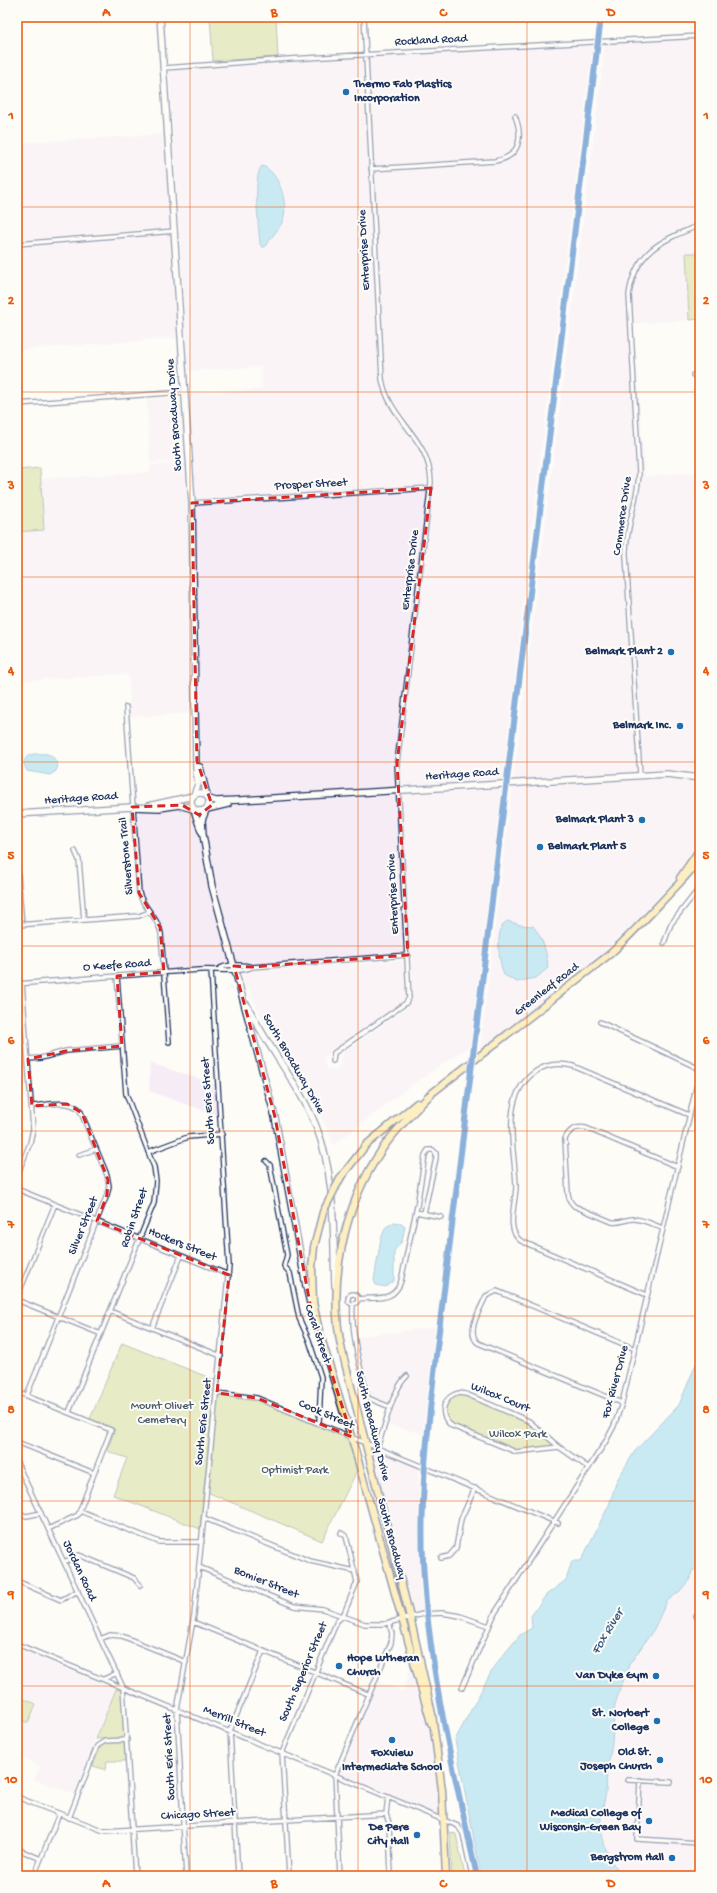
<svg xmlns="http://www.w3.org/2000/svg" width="717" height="1893" font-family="'Gochi Hand',sans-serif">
	<rect width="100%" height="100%" fill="#fdfcf7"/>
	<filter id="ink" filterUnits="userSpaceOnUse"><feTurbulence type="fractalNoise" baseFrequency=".025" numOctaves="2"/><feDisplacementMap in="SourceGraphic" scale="8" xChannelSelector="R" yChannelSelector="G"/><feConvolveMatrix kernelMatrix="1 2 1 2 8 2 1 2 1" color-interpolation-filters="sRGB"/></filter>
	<g filter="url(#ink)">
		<path fill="#f6ecf6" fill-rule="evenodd" d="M700 38V253L686 254 689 320 633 324 645 476 697 473 700 508V775L681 771 665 770 513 780 605 44Z
			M593 44 536 494 503 780 220 800 211 797 201 765 196 518 189 394 262 389 261 367 188 371 169 74 173 69 201 66Z
			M165 134 178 338 17 350V143Z
			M174 398 181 400 183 403 186 461 150 463 147 399Z
			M186 463 196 713 127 717 126 707 130 701 128 674 17 681V532L44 530 41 479 150 472V465Z
			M669 777 688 780 700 784V845L697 850 676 877 660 903 631 935 479 1056 512 787Z
			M502 788 470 1046 410 1086 334 1145 325 1124 296 1073 261 1018 249 988H244L214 876 203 821 208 811 234 805ZM411 951 413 995H406L405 963 402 960 329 965 328 958ZM403 1001 409 1006 346 1050 341 1055 340 1066 336 1070 327 1068 324 1063 326 1056Z
			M179 807 188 810 193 816 203 835 208 864 235 968 220 966 211 969 164 972 160 927 141 899 135 839 136 816 140 811H161Z
			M150 1063 218 1085 221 1117 149 1091Z
			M435 1327 423 1434 386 1424 390 1407 368 1398 354 1337Z
			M365 1442 418 1465 423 1614 410 1618Z
			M700 1566V1876H631L620 1871 613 1864 605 1847 600 1824 606 1792 607 1772 612 1743 615 1704 629 1665 654 1629 667 1601 679 1592 690 1579 692 1571Z
			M19 1649 116 1689 74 1794 34 1779 40 1766 17 1756V1655Z
			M413 1660 434 1730 444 1820 335 1775 375 1680 403 1691Z"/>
		<path fill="#ccd78a" stroke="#748374" d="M210 17H276L278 57 213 61Z
			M686 253H700V319L689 320Z
			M40 468 44 530 17 532V470Z
			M122 1343 215 1380 200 1529 113 1495 127 1458 107 1451 115 1429 90 1419Z
			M217 1393 257 1398 352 1437 360 1465 322 1541 207 1492Z
			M463 1394 529 1421 559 1447 516 1452 449 1424 443 1411 451 1396Z
			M116 1689 122 1691 124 1738 96 1739Z
			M24 1699 36 1704 28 1723 17 1718Z
			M124 1742 125 1761H107L106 1770 93 1766 102 1743Z
			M450 1832 456 1834 465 1876H452Z"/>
		<path fill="#8bd5ec" stroke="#5e93b3" d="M262 166C279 171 289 205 283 220 279 230 270 238 265 247H262L260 244C259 229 252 175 262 166Z
			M33 754C47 754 52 751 58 766L56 771 50 775 27 771C22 763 23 757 33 754Z
			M507 921 521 925 533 926C543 938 547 952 548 968L536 978 517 982 504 975C499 963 494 929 507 921Z
			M394 1222 400 1223 405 1227 402 1241 394 1251V1281L386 1287 376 1285 374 1280 381 1238 386 1227Z
			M700 1354V1566L692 1571 690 1579 679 1592 667 1601 654 1629 629 1665 615 1704 612 1743 607 1772 606 1792 600 1824 605 1847 613 1864 620 1871 631 1876H481L455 1740 495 1665 520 1635 532 1628 531 1616 546 1595 566 1580 572 1561H581L609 1505 617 1480 635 1451 679 1405Z"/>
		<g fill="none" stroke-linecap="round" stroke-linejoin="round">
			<g stroke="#1b2f5e" stroke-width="6">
				<path id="minor" d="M164 68 289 59 700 36
					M371 169 495 161C521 157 523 136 515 116
					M17 244 175 231
					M693 375 700 376
					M17 404 184 392
					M192 503 431 488
					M126 707 139 893C144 909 158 917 161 933L169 1042
					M640 775 626 556C625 528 638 501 639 473L629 295C635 250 663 240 700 225
					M75 851 79 860 84 920
					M17 863 22 925
					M17 925 139 916 149 912
					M664 943 671 924 700 887
					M219 969C225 964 244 964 252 967
					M17 984C78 979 139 974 200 970 214 969 241 973 252 967L408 955
					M600 1022 700 1069
					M28 1059 41 1058 66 1051 122 1046
					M333 1061 334 1053 406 1003 409 998 397 763 431 482C430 437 389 421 382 379L364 17
					M148 1152 188 1137 222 1134
					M79 1155 96 1149
					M266 1161 270 1165 287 1255 284 1266 290 1273 299 1318 309 1340 321 1377 319 1423
					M17 1176 30 1143 33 1129 22 983
					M17 1189 229 1275
					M416 1212 441 1217
					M662 1228C654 1225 643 1219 634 1219 626 1218 621 1224 612 1222L574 1206 570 1201 568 1194 565 1139C569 1130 576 1126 586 1128L678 1167
					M348 1299a5 5 0 1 1 10 0a5 5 0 1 1-10 0Z
					M647 1295 521 1241C505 1230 516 1203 516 1186 515 1149 499 1097 535 1072 546 1064 560 1063 573 1066L689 1115
					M17 1298 55 1204
					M358 1299C378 1297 394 1302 401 1281L417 1206 425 1155 428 1150H433L436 1153V1158L424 1213
					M17 1300 101 1334
					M353 1304C351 1336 360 1367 368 1398L390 1407
					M110 1311 221 1356
					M152 1328 181 1256
					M17 1392 111 1430 78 1515 48 1529
					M217 1393 257 1398 558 1523
					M459 1393 466 1394 529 1421 559 1447 516 1452 452 1426C438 1416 442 1397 459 1393Z
					M27 1395 107 1195 109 1186 107 1175 80 1110C68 1099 47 1105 32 1106
					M622 1403 478 1343C465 1332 481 1308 486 1296L497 1291 635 1349
					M69 1412 154 1203 156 1181 154 1167 126 1094 117 976
					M17 1442 94 1473
					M377 1447C386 1427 391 1391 407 1376
					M559 1447 589 1468
					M17 1463 123 1687 135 1876
					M80 1511 159 1542H202
					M17 1514 27 1516 41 1513
					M204 1518 310 1561 355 1571
					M441 1558 449 1556 456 1548 461 1519 475 1488
					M64 1562 79 1555 134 1578 140 1585
					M199 1567 294 1606 323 1609 365 1624H384L423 1614 442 1613 460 1616 489 1626
					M17 1581 61 1600 78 1591
					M696 1616 700 1614
					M193 1622 368 1694
					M100 1639 110 1635 122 1636 186 1662
					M17 1644 458 1826 463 1834 472 1876
					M104 1679 117 1673
					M462 1688 495 1613 606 1441 614 1426 622 1403 700 1071
					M628 1780 671 1782
					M640 1780 637 1839 700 1843
					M17 1797 104 1831 386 1814
					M388 1797 386 1814 389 1823 391 1876
					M69 1818 97 1746 105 1741 127 1740
					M17 1849 41 1859
					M34 1876 59 1814
					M186 1876 177 1710 194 1615 229 1266 211 970
					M238 1876 230 1731 263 1651
					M289 1876 282 1753 337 1621 343 1616 357 1582 346 1536 341 1533
					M340 1876 335 1775 391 1643 392 1634 389 1622"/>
			</g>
			<g stroke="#1b2f5e" stroke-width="8">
				<path id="secondary" d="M160 17 192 503 196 768 198 784 194 795
					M200 767 207 796
					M191 802a9 9 0 1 1 18 0a9 9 0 1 1-18 0Z
					M209 799 216 801 240 800 667 774 700 778
					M148 806 193 796
					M207 809 228 804
					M194 810 201 831
					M206 810 202 820 203 835 212 886 275 1117 306 1286 313 1316
					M17 814 132 807 160 808 179 805 193 809
					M247 1005C267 1047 299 1084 316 1126 336 1176 333 1233 335 1286"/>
			</g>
			<g stroke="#1b2f5e" stroke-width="9">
				<path id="primary" d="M680 878 700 849
					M429 1096C413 1113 396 1129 383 1148 343 1206 327 1283 342 1351L411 1621 432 1714 442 1790 446 1876
					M427 1097 610 954C631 935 650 914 669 894 680 882 691 872 700 858
					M341 1177 366 1145 417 1103
					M323 1212 314 1247 312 1268 313 1302 319 1331 354 1446 431 1723"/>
			</g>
			<use href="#minor" stroke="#fdfcf7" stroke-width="3.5"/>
			<use href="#secondary" stroke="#fdfcf7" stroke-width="5.5"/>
			<use href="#primary" stroke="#fddf80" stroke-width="6"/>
			<g stroke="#1b2f5e" stroke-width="9" stroke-linecap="butt">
				<path id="primary-bridge" d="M323 1212 341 1177"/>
			</g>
			<use href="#primary-bridge" stroke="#fddf80" stroke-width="6"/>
			<g stroke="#fdfcf7" stroke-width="8">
				<path id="cycleway" d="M477 1876C454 1772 428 1668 423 1561 420 1489 429 1418 437 1347L601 17"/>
			</g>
			<use href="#cycleway" stroke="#0057b8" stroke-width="6"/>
		</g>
	</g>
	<path d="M0 0H717V1893H0ZM431 488 397 763 408 955 252 967 234 966 275 1117 311 1309 352 1437 257 1398 217 1393 229 1275 97 1221 107 1195 108 1180 82 1113 67 1104 32 1106 28 1059 66 1051 122 1046 117 976 164 972 160 927 139 893 132 807 182 805 199 815 212 805 197 761 192 503Z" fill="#fdfcf7" fill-opacity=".55" fill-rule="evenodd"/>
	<path fill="none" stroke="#d62828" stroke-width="3" stroke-dasharray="8 5" stroke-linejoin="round" d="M431 488 397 763 408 955 252 967 234 966 275 1117 311 1309 352 1437 257 1398 217 1393 229 1275 97 1221 107 1195 108 1180 82 1113 67 1104 32 1106 28 1059 66 1051 122 1046 117 976 164 972 160 927 139 893 132 807 182 805 199 815 212 805 197 761 192 503Z"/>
	<path fill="none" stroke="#e8590c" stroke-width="1" stroke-opacity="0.55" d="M190 17V1876M358 17V1876M527 17V1876M17 207H700M17 392H700M17 577H700M17 762H700M17 946H700M17 1131H700M17 1316H700M17 1501H700M17 1686H700"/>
	<g fill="#1f6fb2" stroke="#fdfcf7" stroke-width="1.5">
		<circle cx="346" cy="92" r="4"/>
		<circle cx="671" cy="652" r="4"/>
		<circle cx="680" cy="726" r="4"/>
		<circle cx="642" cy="820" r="4"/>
		<circle cx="540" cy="847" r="4"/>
		<circle cx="339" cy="1666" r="4"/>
		<circle cx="656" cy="1676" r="4"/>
		<circle cx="657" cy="1721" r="4"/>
		<circle cx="392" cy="1740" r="4"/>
		<circle cx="660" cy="1760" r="4"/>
		<circle cx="649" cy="1821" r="4"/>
		<circle cx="417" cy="1835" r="4"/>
		<circle cx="672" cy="1858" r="4"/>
	</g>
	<g text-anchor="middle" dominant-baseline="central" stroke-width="4" stroke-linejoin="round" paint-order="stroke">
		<g font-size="12" fill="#1b2f5e" stroke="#fdfcf7">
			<text transform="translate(431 41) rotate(-3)">Rockland Road</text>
			<text transform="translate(365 250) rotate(-93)">Enterprise Drive</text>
			<text transform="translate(175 415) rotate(-94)">South Broadway Drive</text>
			<text transform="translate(311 485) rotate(-3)">Prosper Street</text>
			<text transform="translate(623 516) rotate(-82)">Commerce Drive</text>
			<text transform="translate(411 570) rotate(-83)">Enterprise Drive</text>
			<text transform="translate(462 775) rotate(-4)">Heritage Road</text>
			<text transform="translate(81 799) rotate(-4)">Heritage Road</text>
			<text transform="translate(127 856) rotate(-95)">Silverstone Trail</text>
			<text transform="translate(394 894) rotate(-93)">Enterprise Drive</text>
			<text transform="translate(117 966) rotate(-4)">O Keefe Road</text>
			<text transform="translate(547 990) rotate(-38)">Greenleaf Road</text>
			<text transform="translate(293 1064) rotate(60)">South Broadway Drive</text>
			<text transform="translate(209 1101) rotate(-94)">South Erie Street</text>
			<text transform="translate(135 1218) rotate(-71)">Robin Street</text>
			<text transform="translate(84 1226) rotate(-68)">Silver Street</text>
			<text transform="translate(182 1245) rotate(22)">Hockers Street</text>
			<text transform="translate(317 1334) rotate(71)">Coral Street</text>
			<text transform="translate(616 1382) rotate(-75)">Fox River Drive</text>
			<text transform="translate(500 1398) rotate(22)">Wilcox Court</text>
			<text transform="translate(326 1415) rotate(23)">Cook Street</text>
			<text transform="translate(204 1422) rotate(-84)">South Erie Street</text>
			<text transform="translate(372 1426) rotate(76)">South Broadway Drive</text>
			<text transform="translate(391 1539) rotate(75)">South Broadway</text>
			<text transform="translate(79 1571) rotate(65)">Jordan Road</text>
			<text transform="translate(266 1583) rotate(22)">Bomier Street</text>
			<text transform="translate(304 1672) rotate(-67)">South Superior Street</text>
			<text transform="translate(234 1722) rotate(22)">Merrill Street</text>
			<text transform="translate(170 1757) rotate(-93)">South Erie Street</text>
			<text transform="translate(198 1815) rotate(-3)">Chicago Street</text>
		</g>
		<g font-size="12" font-weight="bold" fill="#1b2f5e" stroke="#fdfcf7" text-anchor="end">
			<text x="354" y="85" text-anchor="start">Thermo Fab Plastics<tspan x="354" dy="14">Incorporation</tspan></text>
			<text x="663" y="652">Belmark Plant 2</text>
			<text x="672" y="726">Belmark Inc.</text>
			<text x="634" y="820">Belmark Plant 3</text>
			<text x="548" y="847" text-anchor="start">Belmark Plant 5</text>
			<text x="347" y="1659" text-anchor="start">Hope Lutheran<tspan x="347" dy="14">Church</tspan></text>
			<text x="648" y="1676">Van Dyke Gym</text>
			<text x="649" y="1714">St. Norbert<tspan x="649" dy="14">College</tspan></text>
			<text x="652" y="1753">Old St.<tspan x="652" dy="14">Joseph Church</tspan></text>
			<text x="392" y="1754" text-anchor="middle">Foxview<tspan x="392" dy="14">Intermediate School</tspan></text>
			<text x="641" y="1814">Medical College of<tspan x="641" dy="14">Wisconsin-Green Bay</tspan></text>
			<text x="409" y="1828">De Pere<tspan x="409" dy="14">City Hall</tspan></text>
			<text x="664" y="1858">Bergstrom Hall</text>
		</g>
		<g font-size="12" fill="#475969" stroke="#fdfcf7">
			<text x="162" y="1407">Mount Olivet<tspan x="162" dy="14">Cemetery</tspan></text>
			<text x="518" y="1435">Wilcox Park</text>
			<text x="295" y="1471">Optimist Park</text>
		</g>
		<g font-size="13" font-style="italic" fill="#375882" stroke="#fdfcf7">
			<text transform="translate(608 1632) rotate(-59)">Fox River</text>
		</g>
	</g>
	<rect width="717" height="1893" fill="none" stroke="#fdfcf7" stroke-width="44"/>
	<rect x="22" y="22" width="673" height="1849" fill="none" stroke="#e8590c" stroke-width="1.5"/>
	<g font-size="13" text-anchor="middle" font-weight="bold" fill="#e8590c">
		<text x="106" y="16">A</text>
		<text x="274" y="16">B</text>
		<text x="443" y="16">C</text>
		<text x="611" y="16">D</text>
		<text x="11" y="119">1</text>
		<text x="706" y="119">1</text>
		<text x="11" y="304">2</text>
		<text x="706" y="304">2</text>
		<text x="11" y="489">3</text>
		<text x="706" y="489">3</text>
		<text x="11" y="674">4</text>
		<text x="706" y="674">4</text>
		<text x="11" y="859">5</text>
		<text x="706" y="859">5</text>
		<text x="11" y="1044">6</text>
		<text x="706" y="1044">6</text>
		<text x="11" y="1228">7</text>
		<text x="706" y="1228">7</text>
		<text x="11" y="1413">8</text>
		<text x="706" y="1413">8</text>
		<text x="11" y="1598">9</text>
		<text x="706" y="1598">9</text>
		<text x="11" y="1783">10</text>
		<text x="706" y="1783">10</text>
		<text x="106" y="1887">A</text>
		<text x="274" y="1887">B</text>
		<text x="443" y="1887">C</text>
		<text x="611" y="1887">D</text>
	</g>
</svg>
